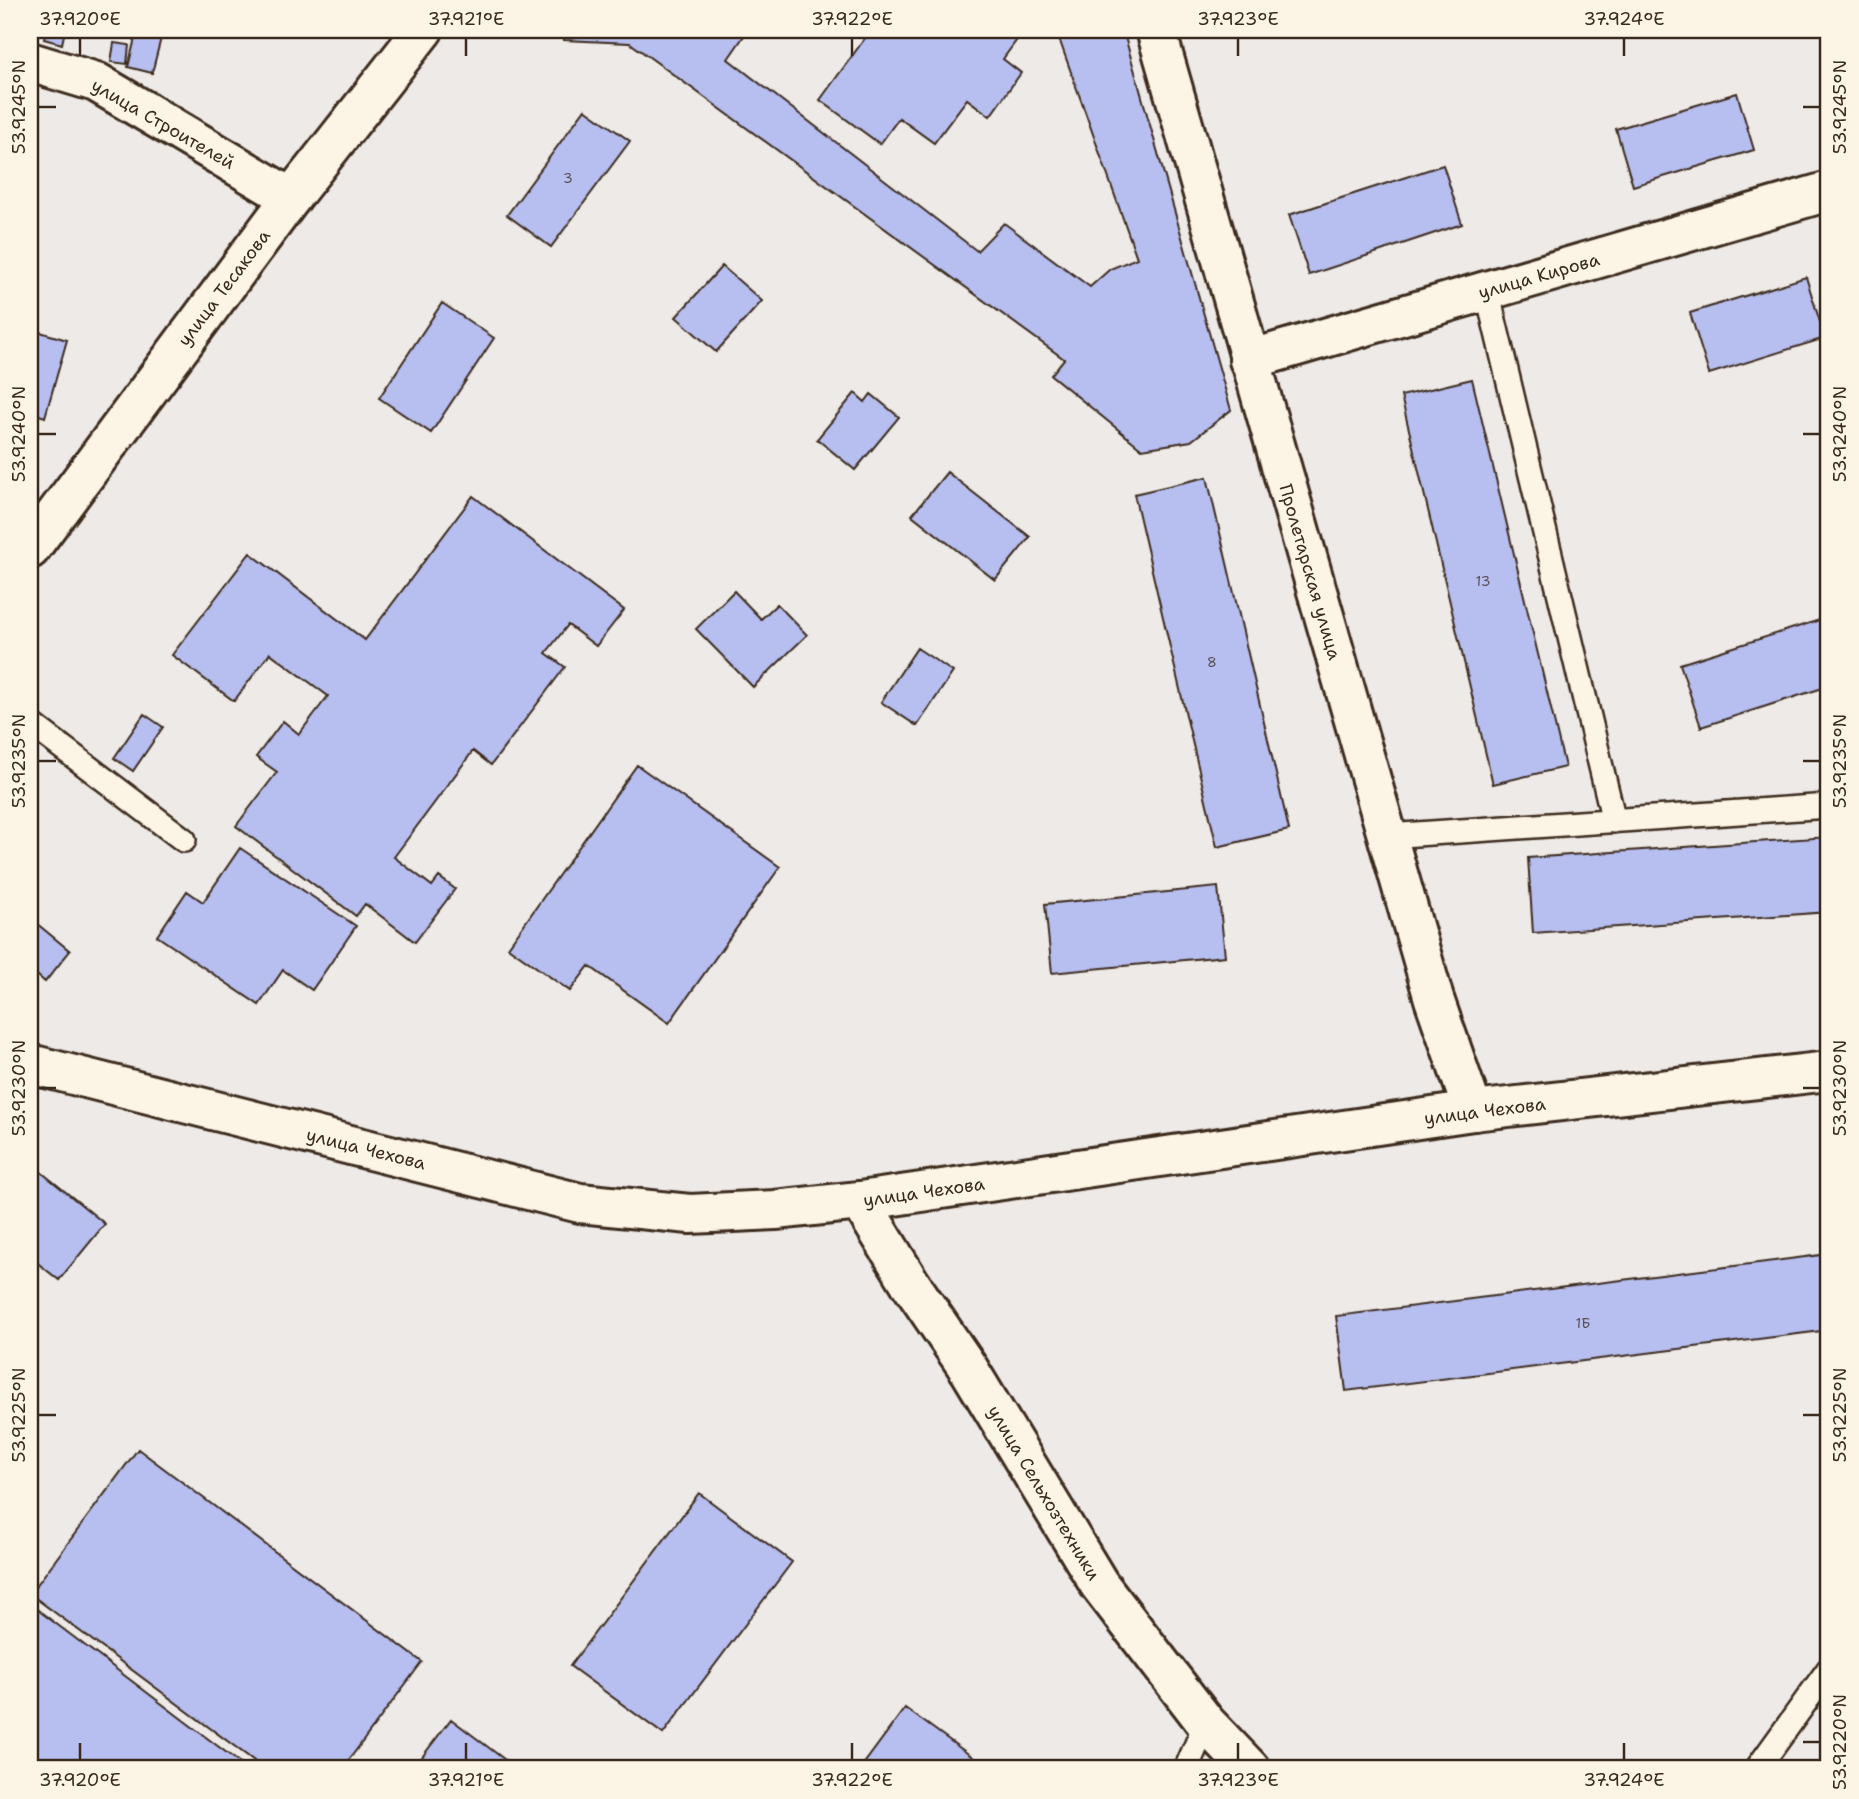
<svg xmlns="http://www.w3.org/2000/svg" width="1859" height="1799" font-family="'Shantell Sans',sans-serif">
	<rect width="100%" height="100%" fill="#eeeae7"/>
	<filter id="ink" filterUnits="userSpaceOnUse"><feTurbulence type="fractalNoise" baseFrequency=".0143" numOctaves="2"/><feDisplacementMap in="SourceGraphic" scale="14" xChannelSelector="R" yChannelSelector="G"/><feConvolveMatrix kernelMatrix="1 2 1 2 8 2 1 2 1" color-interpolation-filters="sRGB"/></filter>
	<g filter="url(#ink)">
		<path fill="#b7bef0" stroke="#3b2a1e" stroke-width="2" d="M46 30H65L62 44 44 39Z
			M137 30 162 34 152 73 128 67Z
			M563 30H748L728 59 977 251 1004 223 1090 287 1110 269 1137 258 1056 30H1123L1231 410 1191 441 1142 449 1051 375 1064 359 630 43 564 40Z
			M871 30H1024L1003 59 1021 73 990 116 967 99 934 143 899 118 880 144 820 100Z
			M114 43 129 45 127 64 111 62Z
			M1737 93 1754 150 1633 186 1616 129Z
			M585 109 630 141 551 247 507 215Z
			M1443 165 1462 224 1309 275 1289 215Z
			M722 266 762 301 716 352 676 317Z
			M1806 277 1825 338 1709 374 1690 313Z
			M442 303 494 338 431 433 379 398Z
			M30 329 67 340 45 417 30 412Z
			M1472 379 1565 767 1493 784 1401 396Z
			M855 393 865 402 871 394 899 417 855 470 817 439Z
			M947 472 1030 537 995 580 912 515Z
			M1207 477 1289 830 1217 847 1134 494Z
			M473 496 624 610 596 646 568 625 546 653 565 667 491 765 473 751 394 857 432 886 439 877 455 889 415 942 365 904 356 916 236 826 277 772 256 757 283 721 299 734 328 696 270 653 234 701 172 655 250 553 365 640Z
			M734 591 761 619 777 604 807 635 753 687 696 629Z
			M1829 617V686L1701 727 1680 664Z
			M917 648 953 672 917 726 881 702Z
			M144 714 163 727 133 771 114 758Z
			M637 765 780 867 669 1023 589 966 570 991 508 947Z
			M1829 837V912L1533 933 1528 858Z
			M240 848 356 926 312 990 283 970 259 1005 157 936 187 891 203 902Z
			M1218 887 1225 956 1052 973 1045 904Z
			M30 918 70 951 45 982 30 969Z
			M30 1163 105 1224 59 1280 30 1257Z
			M1829 1254V1330L1346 1391 1336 1316Z
			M138 1449 422 1662 342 1769H265L30 1594Z
			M699 1493 792 1562 663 1734 570 1666Z
			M30 1604 248 1769H30Z
			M905 1708 989 1769H860Z
			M451 1719 517 1769H413Z"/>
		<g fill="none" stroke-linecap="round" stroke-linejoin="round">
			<g stroke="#3b2a1e" stroke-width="28">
				<path id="service" d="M1487 291 1614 821
					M30 723 184 840
					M1387 836 1829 806
					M1186 1769 1206 1723
					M1757 1769 1829 1669"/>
			</g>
			<g stroke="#3b2a1e" stroke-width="44">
				<path id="minor" d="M1156 30 1434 999 1473 1111
					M30 62 96 82 291 198
					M1249 360 1829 191
					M860 1201 910 1283 970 1371 1099 1584 1206 1723 1250 1769"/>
			</g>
			<g stroke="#3b2a1e" stroke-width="44">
				<path id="secondary" d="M30 549 291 198 423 30
					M30 1064 580 1203 690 1214 775 1210 860 1201 1473 1111 1829 1071"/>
			</g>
			<use href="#service" stroke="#fcf5e5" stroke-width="23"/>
			<use href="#minor" stroke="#fcf5e5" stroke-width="38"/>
			<use href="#secondary" stroke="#fcf5e5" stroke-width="38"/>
		</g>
	</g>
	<path fill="none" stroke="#3b2a1e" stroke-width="2.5" d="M80 38V56M466 38V56M852 38V56M1238 38V56M1624 38V56M38 107H56M1803 107H1820M38 434H56M1803 434H1820M38 761H56M1803 761H1820M38 1088H56M1803 1088H1820M38 1415H56M1803 1415H1820M1803 1742H1820M80 1743V1760M466 1743V1760M852 1743V1760M1238 1743V1760M1624 1743V1760"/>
	<g text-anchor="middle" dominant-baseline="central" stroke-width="5" stroke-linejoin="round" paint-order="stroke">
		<g font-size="14" fill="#5a4f52">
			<text x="568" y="178">3</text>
			<text x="1483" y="581">13</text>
			<text x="1212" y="662">8</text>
			<text x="1583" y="1323">1Б</text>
		</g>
		<g font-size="18" fill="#3b2a1e" stroke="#fcf5e5">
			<text transform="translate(163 124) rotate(30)">улица Строителей</text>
			<text transform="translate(1539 276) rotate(-16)">улица Кирова</text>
			<text transform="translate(224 288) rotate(-53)">улица Тесакова</text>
			<text transform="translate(1310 572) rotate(74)">Пролетарская улица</text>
			<text transform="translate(1485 1111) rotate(-7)">улица Чехова</text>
			<text transform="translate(366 1149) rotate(14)">улица Чехова</text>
			<text transform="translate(924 1192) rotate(-8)">улица Чехова</text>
			<text transform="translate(1044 1493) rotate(59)">улица Сельхозтехники</text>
		</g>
	</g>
	<rect width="1859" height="1799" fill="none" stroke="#fcf5e5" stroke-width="77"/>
	<rect x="38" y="38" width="1782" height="1722" fill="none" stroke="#3b2a1e" stroke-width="2.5"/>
	<g font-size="18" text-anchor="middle" fill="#3b2a1e">
		<text x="80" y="25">37.920°E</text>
		<text x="466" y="25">37.921°E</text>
		<text x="852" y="25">37.922°E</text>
		<text x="1238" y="25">37.923°E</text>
		<text x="1624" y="25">37.924°E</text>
		<text transform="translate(19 107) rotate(-90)" y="6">53.9245°N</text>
		<text transform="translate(1840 107) rotate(-90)" y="6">53.9245°N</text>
		<text transform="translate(19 434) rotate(-90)" y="6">53.9240°N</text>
		<text transform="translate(1840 434) rotate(-90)" y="6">53.9240°N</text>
		<text transform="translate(19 761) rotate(-90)" y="6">53.9235°N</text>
		<text transform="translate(1840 761) rotate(-90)" y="6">53.9235°N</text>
		<text transform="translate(19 1088) rotate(-90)" y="6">53.9230°N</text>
		<text transform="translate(1840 1088) rotate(-90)" y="6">53.9230°N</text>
		<text transform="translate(19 1415) rotate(-90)" y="6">53.9225°N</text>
		<text transform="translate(1840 1415) rotate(-90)" y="6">53.9225°N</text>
		<text transform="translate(1840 1742) rotate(-90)" y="6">53.9220°N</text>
		<text x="80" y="1786">37.920°E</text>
		<text x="466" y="1786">37.921°E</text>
		<text x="852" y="1786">37.922°E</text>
		<text x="1238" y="1786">37.923°E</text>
		<text x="1624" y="1786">37.924°E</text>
	</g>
</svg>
